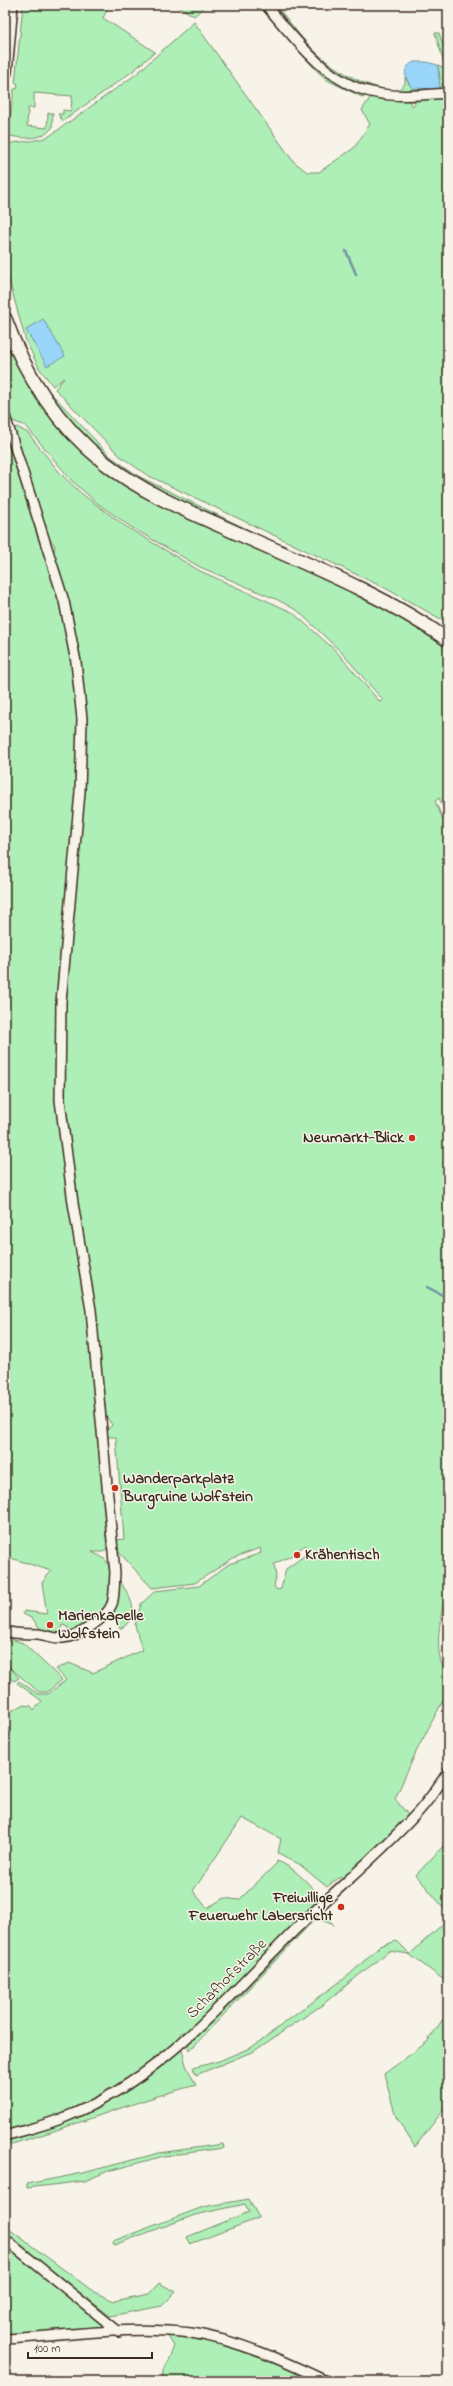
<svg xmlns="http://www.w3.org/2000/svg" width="453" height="2386" font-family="'Indie Flower',sans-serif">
	<rect width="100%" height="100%" fill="#f7f3e8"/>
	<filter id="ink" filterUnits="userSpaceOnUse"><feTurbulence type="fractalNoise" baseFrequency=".025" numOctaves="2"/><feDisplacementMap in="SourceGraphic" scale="8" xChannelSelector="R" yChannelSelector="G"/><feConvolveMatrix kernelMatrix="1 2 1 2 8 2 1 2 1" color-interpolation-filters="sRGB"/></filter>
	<g filter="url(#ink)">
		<path fill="#aeefb7" stroke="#748c6a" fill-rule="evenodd" d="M16 5H18L10 83 8 80Z
			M23 5H109L103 18 155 52 133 71 63 121 58 114H63V110L71 111 72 96 34 93V108H28L27 126 47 128 48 113H53L52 128C42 140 25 139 10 136L8 132 14 89H17L18 84 15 83Z
			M176 5H207L194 16Z
			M258 5H262L296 44 365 94 364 98 327 80 316 70Z
			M271 5H276C289 21 302 40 318 54 335 70 374 92 398 90L405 84V77L409 84 440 79 438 65 446 69 435 33H439L448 60V82L442 84V90C420 93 394 95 372 89 331 79 295 35 271 5Z
			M194 22 293 161 307 172H319L354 148 370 124 362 110 372 95 408 99 412 106 415 104V98H444L445 100H448V623L385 588 147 475 120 456 55 389 64 378 53 386 39 368 26 341 8 277 5 258 6 145C11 141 38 143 51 135L135 75Z
			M5 340 105 469 354 592 413 624 448 646V818L439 798 435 801 448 831V1585C442 1610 430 1654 448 1675V1691L416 1752 395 1799 409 1816 343 1878 341 1876 327 1887 299 1864 278 1853 281 1839 242 1818 193 1891 207 1908 224 1898 239 1900 276 1864 277 1861C292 1866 308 1882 318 1895L317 1903 188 2034 183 2032 180 2034 181 2039C162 2053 144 2070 124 2082 87 2106 47 2120 5 2133V1714L23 1705 31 1706 34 1710 42 1701 17 1683 19 1681 38 1694H48L66 1680 56 1669 69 1663 93 1673 142 1650 135 1625 141 1604 155 1591 199 1586 229 1564 261 1553 260 1548 233 1558 195 1583 152 1588 116 1549 115 1540 124 1539 116 1437H107V1430L112 1425 106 1416 97 1418 107 1549 103 1552H92C97 1555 104 1557 107 1562 113 1572 109 1604 102 1613 93 1622 79 1628 68 1634V1627L62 1625 59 1636 41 1630 33 1619 23 1614 24 1611 47 1614 42 1583 51 1571 5 1556V434L41 547 53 552 55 549 54 544 48 537 13 429 17 427 28 433 60 473 82 494 125 526 200 571 292 612 335 650 380 702 383 700 341 652 298 611 278 600 200 567 131 527 97 503 72 481 26 426 10 420 5 404ZM305 1545 308 1549 304 1556 286 1569 281 1589 277 1590 274 1586 276 1577 274 1564 291 1556Z
			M50 392 110 456 140 477 263 537C190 506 121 479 67 417 62 411 51 399 50 392Z
			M119 1580C130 1596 143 1616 120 1629L115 1619 109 1615 117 1582Z
			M5 1637 23 1643 62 1680 47 1692H39L8 1666 19 1678 14 1681 5 1674Z
			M448 1841V1913L416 1875Z
			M321 1911 334 1925 316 1918 190 2050 188 2044 235 2000Z
			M448 1919V1983L409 1954 389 1951 322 2005 254 2051 196 2075 193 2068 219 2061 252 2047 349 1975 380 1946 397 1941 410 1954Z
			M448 2012V2104L415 2147 396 2117 384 2074 427 2042Z
			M182 2050 186 2065 196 2085C131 2102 69 2128 5 2146V2141C48 2129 88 2114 126 2091 145 2078 162 2062 182 2050Z
			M223 2144 224 2148 164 2156 108 2171 85 2181 27 2188V2184L83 2173 159 2153Z
			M249 2199 259 2218 190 2244 187 2237 249 2212 245 2204 195 2215 114 2245 113 2241 203 2207Z
			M5 2226 94 2292 114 2301 149 2294 159 2283 176 2292 162 2306 110 2316 5 2234Z
			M5 2242 101 2323 103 2327 101 2330 5 2336Z
			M167 2335C219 2338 268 2360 315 2381H163L164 2370 174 2346Z"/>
		<path fill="#99d6fa" stroke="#7391a2" d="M414 62H426L438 65 440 89 412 88C405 78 401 68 414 62Z
			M43 319 65 356 47 366 26 330Z"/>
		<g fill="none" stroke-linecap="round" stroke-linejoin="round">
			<path stroke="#7391a2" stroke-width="2.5" d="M346 251 356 274
				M427 1287 448 1298"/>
			<g stroke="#3b2a1e" stroke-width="12">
				<path id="minor" d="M266 5C295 39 325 81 371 92 396 98 423 95 448 93
					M5 416 64 601 76 662 82 719 80 792 61 1002 60 1100 73 1203 91 1310 115 1573C114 1583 115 1595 112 1604 106 1619 78 1637 63 1638 54 1639 47 1635 38 1634 26 1633 17 1635 5 1631
					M5 2136C24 2130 44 2126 63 2118 163 2079 227 1996 302 1923 339 1887 385 1849 419 1811 430 1799 439 1785 448 1772
					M5 2239 119 2332
					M5 2339C66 2336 130 2325 191 2333 238 2340 284 2361 326 2381"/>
			</g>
			<g stroke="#3b2a1e" stroke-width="16">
				<path id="secondary" d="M5 72 11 5
					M5 319C25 376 58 425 105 463 139 490 180 508 219 525 296 560 378 591 448 640"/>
			</g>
			<use href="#minor" stroke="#f7f3e8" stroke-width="9"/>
			<use href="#secondary" stroke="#f7f3e8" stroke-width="13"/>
		</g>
	</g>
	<g fill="#c8321e" stroke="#f7f3e8" stroke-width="1.5">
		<circle cx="412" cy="1138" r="4"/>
		<circle cx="115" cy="1488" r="4"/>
		<circle cx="297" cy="1555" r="4"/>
		<circle cx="50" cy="1625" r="4"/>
		<circle cx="341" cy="1907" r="4"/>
	</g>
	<g text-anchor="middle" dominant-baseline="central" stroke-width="3" stroke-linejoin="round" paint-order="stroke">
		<g font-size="16" font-weight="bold" fill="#3b2a1e" stroke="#f7f3e8" text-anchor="start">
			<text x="404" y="1138" text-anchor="end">Neumarkt-Blick</text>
			<text x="123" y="1479">Wanderparkplatz<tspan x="123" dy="18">Burgruine Wolfstein</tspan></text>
			<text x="305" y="1555">Krähentisch</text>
			<text x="58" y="1616">Marienkapelle<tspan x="58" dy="18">Wolfstein</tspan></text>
			<text x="333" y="1898" text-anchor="end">Freiwillige<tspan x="333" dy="18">Feuerwehr Labersricht</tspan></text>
		</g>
		<g font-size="16" fill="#3b2a1e" stroke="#f7f3e8">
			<text transform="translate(227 1979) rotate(-45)">Schafhofstraße</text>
		</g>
	</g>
	<rect width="453" height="2386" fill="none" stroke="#f7f3e8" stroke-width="20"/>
	<rect x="10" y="10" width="433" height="2366" fill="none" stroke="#3b2a1e" stroke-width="1.5" filter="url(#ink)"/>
	<path d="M28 2352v6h124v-6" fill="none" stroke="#3b2a1e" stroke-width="2"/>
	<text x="34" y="2352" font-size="12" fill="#3b2a1e" stroke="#f7f3e8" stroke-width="3" paint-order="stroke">100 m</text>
</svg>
